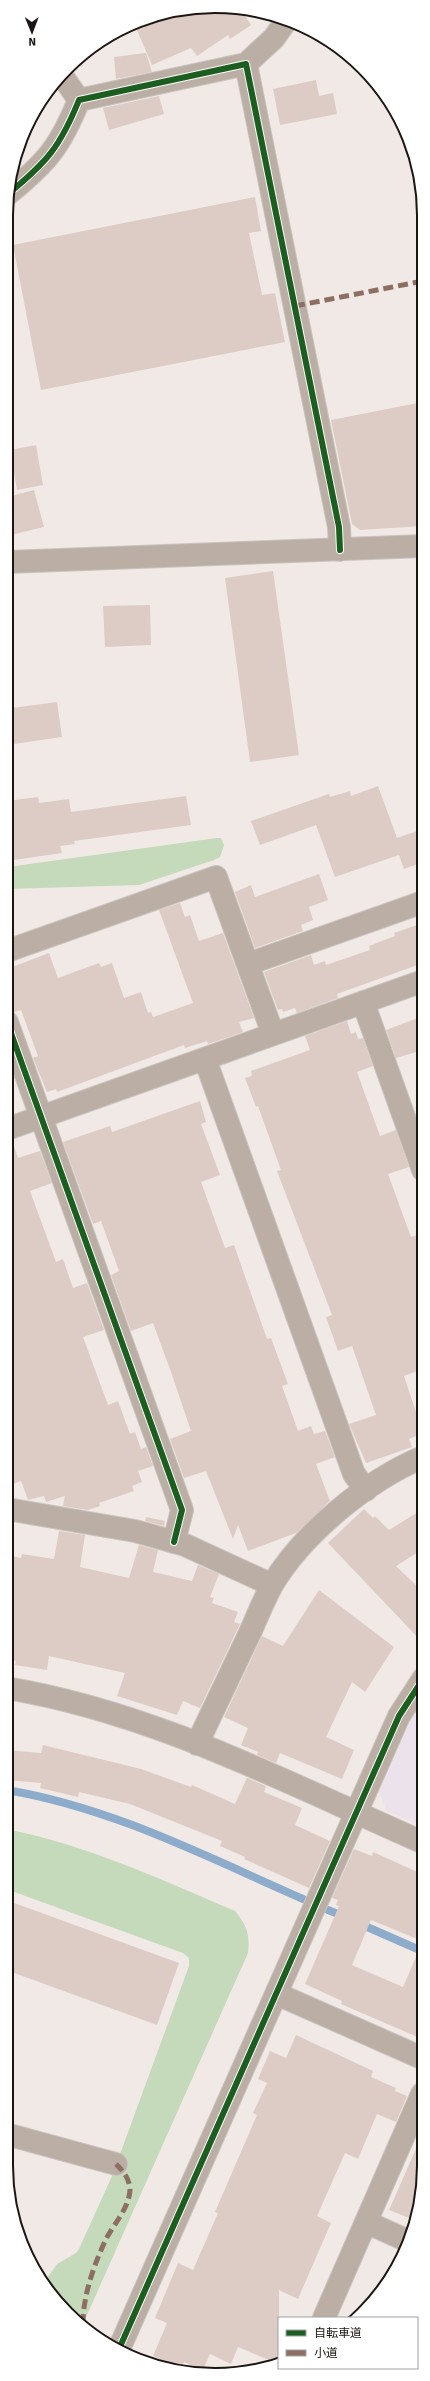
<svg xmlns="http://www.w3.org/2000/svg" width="430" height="2381" font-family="Signika,'Noto Sans JP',sans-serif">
	<rect width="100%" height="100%" fill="#f1e9e5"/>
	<path fill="#ece2eb" d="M423 1701 422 1826 387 1811 379 1792 410 1722Z"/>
	<path fill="#c4daba" d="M217 838H221L224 845 220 857 214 860 139 885 7 889 8 867Z
		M6 1829C87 1845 160 1879 235 1911 247 1925 250 1935 248 1953L83 2324 67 2314 45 2281 57 2264 76 2253 79 2249 112 2176 189 1966V1958L183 1953 6 1889Z"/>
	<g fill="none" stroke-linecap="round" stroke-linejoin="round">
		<path stroke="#8daccc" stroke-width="8" d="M6 1790C111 1807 207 1857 303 1899
			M328 1910 346 1917
			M358 1923 422 1951"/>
	</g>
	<path fill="#ddccc6" d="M240 8 251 25 230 39 228 35 197 56 191 48 152 65 136 28 142 25 141 23 161 13Z
		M146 53 152 72 116 79 114 57Z
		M316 80 319 96 333 93 337 114 280 125 273 89Z
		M159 96 164 114 109 130 103 108Z
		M255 197 261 231 249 233 262 295 275 293 285 342 41 390 13 245Z
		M423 402V526L360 530 352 524 331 420Z
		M36 445 43 485 17 490 10 450Z
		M34 490 44 527 7 536V497Z
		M273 571 299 755 250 762 225 578Z
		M150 605 151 645 105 647 103 606Z
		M57 702 62 737 7 745V711L12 710V708Z
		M378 786 397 838 423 829V862L404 869 399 855 335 877 316 825 260 845 251 821 329 794 330 797 350 791 351 796Z
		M186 796 191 825 74 841 75 844 60 846 62 853 7 861V801L38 797 39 803 69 799 71 812Z
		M319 874 328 900 309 907 313 920 301 925 303 931 255 948 235 892 251 885 255 897Z
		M180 903 185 917 190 915 199 941 223 933 254 1018 239 1022 243 1032 208 1044 207 1041 185 1048 184 1045 57 1092 56 1089 47 1092 33 1058 38 1056 21 1010 15 1012 11 1011 7 999V969L49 953 58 978 99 963 101 967 112 963 124 998 141 992 148 1013 151 1012 153 1017 193 1003 159 910Z
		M423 923V963L337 994 338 998 297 1013 295 1008 283 1012 282 1009 278 1010 264 972 311 955 314 965 325 961 326 965 370 950 369 946 395 936 394 933Z
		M423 1016V1050L396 1058 386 1030Z
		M347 1021 351 1034 356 1032 358 1039 363 1038 373 1066 357 1072 380 1136 396 1130 409 1167 388 1174 411 1237 418 1235 423 1248V1369L404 1376 423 1433 409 1439 412 1447 366 1463 349 1424 376 1415 352 1346 338 1351 326 1317 332 1315 277 1171 281 1170 258 1106 256 1107 245 1078 252 1076 251 1071 310 1050 305 1036Z
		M200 1101 206 1122 201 1124 220 1175 201 1182 225 1248 234 1245 267 1339 271 1338 288 1384 282 1386 298 1431 311 1426 314 1434 325 1431 335 1457 316 1464 330 1501 296 1533 248 1551 238 1525 233 1539 206 1471 184 1478 170 1439 191 1431 171 1372 153 1323 131 1331 111 1275 119 1271 101 1221 93 1224 63 1142 110 1126 112 1132Z
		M12 1140 18 1158 40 1151 52 1183 30 1191 56 1262 63 1259 73 1288 87 1283 104 1330 83 1337 108 1405 118 1401 130 1434 135 1432 141 1449 146 1447 153 1466 138 1471 142 1482 132 1486 134 1491 99 1503 100 1506 88 1510 63 1506 65 1496 46 1502 44 1496 28 1500 21 1481 7 1486V1141Z
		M364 1509 373 1518 375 1516 389 1530 423 1509V1549L396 1566 423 1592V1643L328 1543Z
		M146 1517 165 1521 164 1526 145 1521Z
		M59 1531 85 1535 80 1567 129 1578 139 1545 158 1550 153 1572 192 1581 198 1565 219 1574 210 1597 214 1598 212 1603 238 1612 234 1622 240 1624 200 1708 183 1701 177 1715 117 1696 125 1673 49 1656 47 1670 15 1665 16 1661 9 1660 11 1645 6 1644 7 1555 21 1558 22 1554 54 1559Z
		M319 1590 394 1647 365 1692 352 1682 326 1737 354 1750 342 1779 280 1753 276 1763 257 1755 258 1752 241 1745 248 1728 224 1717 262 1636 283 1646Z
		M43 1745 141 1769 191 1787 192 1785 235 1804 247 1778 266 1786 264 1792 302 1808 295 1825 330 1841 309 1888 244 1859 245 1857 220 1846 222 1841 130 1804 79 1792 78 1797 40 1788 41 1783 6 1780V1750L41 1753Z
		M354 1849 372 1856 373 1852 422 1874V1941L371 1920 352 1965 403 1987 422 1943V2039L341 2004 342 2001 305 1984 339 1906 336 1905 338 1900 332 1898Z
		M6 1900 179 1963 157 2025 6 1970Z
		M296 2035 373 2071 371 2077 396 2088 395 2091 407 2096 396 2122 377 2114 358 2159 345 2153 317 2216 331 2223 298 2299 279 2290V2364L238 2347 231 2364 210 2354 203 2370 184 2362 181 2369 153 2356 167 2323 155 2318 178 2263 193 2270 218 2213 215 2212 257 2115 253 2113 267 2083 258 2079 270 2051 286 2058Z
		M422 2135V2193L414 2220 389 2210Z"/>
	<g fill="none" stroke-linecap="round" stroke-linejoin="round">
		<g stroke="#cac4c0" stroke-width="24">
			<path id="minor" d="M246 64 274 38 286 21
				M63 77 79 100
				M8 194C47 162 60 147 79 100L246 64 339 527 340 550
				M7 562 423 546
				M7 951 216 877 273 1034
				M248 964 423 902
				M363 1002 423 1170
				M7 1022 182 1510 174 1542
				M205 1059 354 1474 366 1490
				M7 1129 423 981
				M7 1509 135 1531 185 1545 272 1585
				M6 1688C153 1712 287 1783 422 1842
				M197 1744C214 1708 231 1672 248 1637 256 1620 263 1601 272 1585 303 1533 368 1480 423 1457
				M277 1994 422 2058
				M6 2134 116 2164
				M366 2222 408 2241
				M324 2318 422 2094
				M119 2349 399 1716 423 1679"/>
		</g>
		<use href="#minor" stroke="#bbaea4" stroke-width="22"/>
		<path stroke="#8d6e63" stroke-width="5" stroke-dasharray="10 5" stroke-linecap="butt" d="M295 306 423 281
			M83 2324C83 2295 94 2265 106 2239 114 2224 129 2208 130 2190 130 2179 123 2171 116 2164"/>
		<g stroke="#fff" stroke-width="8">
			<path id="cycleway" d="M8 194C47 162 60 147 79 100L246 64 339 527 340 550
				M7 1022 182 1510 174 1542
				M119 2349 399 1716 423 1679"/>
		</g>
		<use href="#cycleway" stroke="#1b5e20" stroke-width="6"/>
	</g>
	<path d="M0 0H430V2381H0ZM215 13H215A202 202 0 0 1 417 215V2166A202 202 0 0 1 215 2368H215A202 202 0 0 1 13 2166V215A202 202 0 0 1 215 13Z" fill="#fff" fill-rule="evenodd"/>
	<path fill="none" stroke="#1c1613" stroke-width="2" d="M215 13H215A202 202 0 0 1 417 215V2166A202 202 0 0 1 215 2368H215A202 202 0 0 1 13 2166V215A202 202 0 0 1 215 13Z"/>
	<rect x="278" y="2317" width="140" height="52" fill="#ffffff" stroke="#a4a2a1"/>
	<rect x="286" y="2330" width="20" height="6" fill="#1b5e20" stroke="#a4a2a1"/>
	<text x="314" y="2337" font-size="12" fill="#1c1613">自転車道</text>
	<rect x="286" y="2350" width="20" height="6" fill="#8d6e63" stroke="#a4a2a1"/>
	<text x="314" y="2357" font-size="12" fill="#1c1613">小道</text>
	<g transform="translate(32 32) rotate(179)" stroke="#ffffff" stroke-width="3" paint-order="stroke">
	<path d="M0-3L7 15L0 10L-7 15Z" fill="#1c1613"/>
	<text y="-6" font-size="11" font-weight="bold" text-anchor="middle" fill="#1c1613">N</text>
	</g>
</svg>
